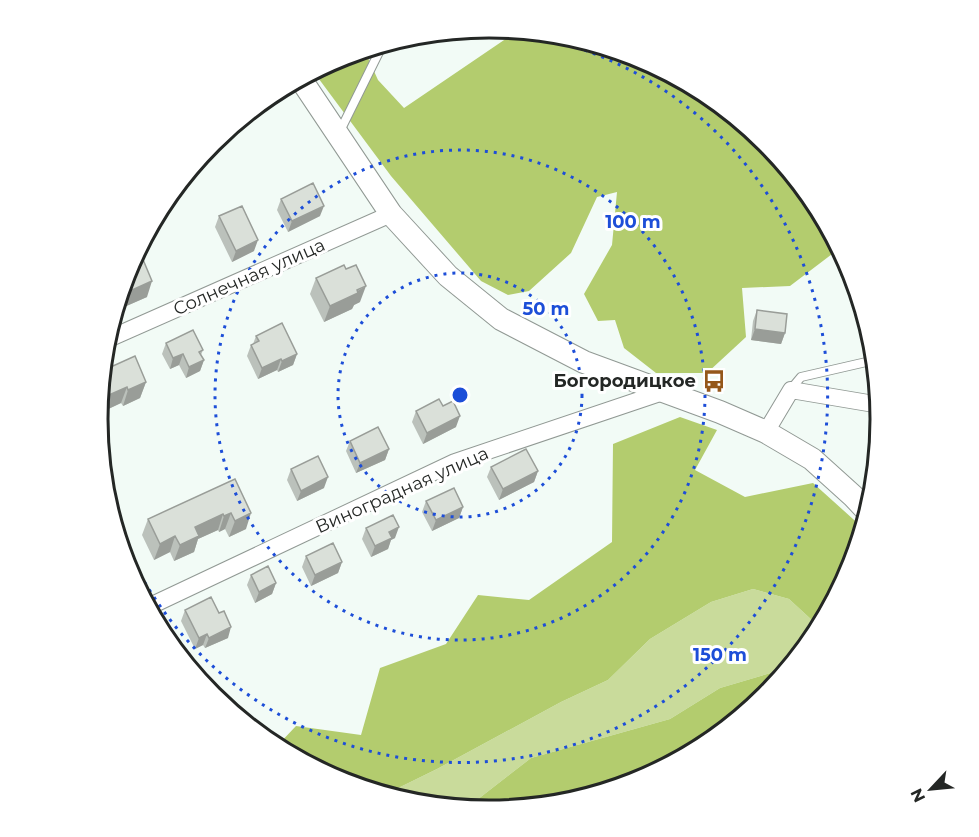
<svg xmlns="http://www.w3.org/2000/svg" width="979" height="837" font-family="Montserrat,sans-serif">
	<rect width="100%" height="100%" fill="#f2fbf6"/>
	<path fill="#c9db9b" d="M753 589 789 599 814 622 784 669 720 688 670 719 531 758 473 803 443 805 413 802 386 794 437 769 561 702 608 680 650 639 711 602Z"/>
	<path fill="#b3cc6e" d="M519 30 566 35 640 57 707 93 767 142 815 201 840 248 790 286 742 288 746 337 707 373H656L624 348 615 320 598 321 584 294 612 245 617 192 597 197 571 253 529 291 508 295 481 281 391 176 313 71 340 57 364 49 378 80 404 108Z
		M680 417 717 430 695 470 745 497 813 483 863 528 851 569 815 636 766 696 707 744 639 780 489 810 443 805 473 803 531 758 670 719 720 688 784 669 814 622 789 599 753 589 711 602 650 639 608 680 561 702 437 769 386 794 339 780 277 746 296 726 361 735 380 668 446 644 478 595 529 600 612 542 613 444Z"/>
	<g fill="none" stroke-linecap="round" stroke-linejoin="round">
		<g stroke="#919994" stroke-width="10">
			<path id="lane" d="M340 131 383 44
				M791 389 801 377 875 360"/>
		</g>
		<g stroke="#919994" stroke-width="18">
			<path id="street" d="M106 340 391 214
				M766 432 791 390 880 405
				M148 607 455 462 663 392"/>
		</g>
		<g stroke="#919994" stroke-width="24">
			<path id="secondary" d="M300 78 391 214 448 276 501 319 584 362 720 412 766 432 812 459 853 496 868 512"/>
		</g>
		<use href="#lane" stroke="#fff" stroke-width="8"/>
		<use href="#street" stroke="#fff" stroke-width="16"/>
		<use href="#secondary" stroke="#fff" stroke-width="22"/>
	</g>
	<path fill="#bbc1bb" d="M281 199 320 216 288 232 277 210Z
		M219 216 254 251 232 262 215 227Z
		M846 260 851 269 854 277 852 281 840 276Z
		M128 268 147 297 115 311Z
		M316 278 360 302 354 305 352 309 324 322 310 294Z
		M757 310 785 333 781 344 751 340 753 321Z
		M256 336 297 354 293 365 278 372 277 370 258 379 247 356 251 345 253 344Z
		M166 343 203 350 201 355 204 360 200 371 186 378 179 365 170 369 162 354Z
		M105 352 113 366 146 382 140 398 123 406 121 403 104 411 100 402Z
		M443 406 456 427 423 444 412 422 416 411Z
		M350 441 389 449 385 460 356 473 346 451Z
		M491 467 538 471 534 482 499 500 487 477Z
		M291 469 324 488 297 501 287 480Z
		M235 479 246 529 229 537 225 529 219 532 218 530 198 539 194 552 174 561 170 552 154 560 142 535 148 519Z
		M426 501 463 507 459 518 432 531 422 512Z
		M366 528 395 538 391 540 388 549 371 557 362 539Z
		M306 556 342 562 338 573 311 586 302 567Z
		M251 575 276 583 272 594 255 603 247 585Z
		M185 610 228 638 205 648 203 645 195 649 181 621Z"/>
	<path fill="#999d98" d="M324 206 320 216 288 232 292 221Z
		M258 240 254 251 232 262 236 251Z
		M152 281 147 297 115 311 121 295Z
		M366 286 360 302 354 305 352 309 324 322 330 306Z
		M755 329 785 333 781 344 751 340Z
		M183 354 179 365 170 369 173 358Z
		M297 354 293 365 278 372 282 361Z
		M281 359 277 370 258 379 262 368Z
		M204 360 200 371 186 378 189 367Z
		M146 382 140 398 123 406 128 390Z
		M127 387 121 403 104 411 109 395Z
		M460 416 456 427 423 444 427 433Z
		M389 449 385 460 356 473 360 463Z
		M538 471 534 482 499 500 503 489Z
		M328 477 324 488 297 501 301 491Z
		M463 507 459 518 432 531 436 520Z
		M231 513 225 529 219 532 224 516Z
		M251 513 246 529 229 537 235 521Z
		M223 514 218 530 198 539 194 552 174 561 180 545 195 527Z
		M399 527 395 538 391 540 388 549 371 557 375 546 389 532Z
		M175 536 170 552 154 560 160 544Z
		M342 562 338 573 311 586 315 575Z
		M276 583 272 594 255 603 259 592Z
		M231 627 228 638 205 648 209 638Z
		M207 634 203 645 195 649 199 638Z"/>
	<path fill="#dae0d9" stroke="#999d98" stroke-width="1.5" d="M313 183 324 206 292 221 281 199Z
		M242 206 258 240 236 251 219 216Z
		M139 250 152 281 121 295 120 293 128 268Z
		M846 260 851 268 844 265Z
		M344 265 346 269 356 265 366 286 357 290 358 293 330 306 316 278Z
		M757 310 787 314 785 333 755 329Z
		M282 323 297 354 282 361 281 359 262 368 251 345 259 341 256 336Z
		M193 330 203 350 199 352 204 360 189 367 183 354 173 358 166 343Z
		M105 352H107L113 366 135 356 146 382 128 390 127 387 109 395 102 378Z
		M439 399 443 406 453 401 460 416 427 433 416 411Z
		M378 427 389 449 360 463 350 441Z
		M526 449 538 471 503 489 491 467Z
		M318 456 328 477 301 491 291 469Z
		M235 479 251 513 235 521 231 513 224 516 223 514 195 527 199 536 180 545 175 536 160 544 148 519Z
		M454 488 463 507 436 520 426 501Z
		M393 515 399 527 389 532 392 538 375 546 366 528Z
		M333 543 342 562 315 575 306 556Z
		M268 566 276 583 259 592 251 575Z
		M211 597 219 613 224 611 231 627 209 638 207 634 199 638 185 610Z"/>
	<g fill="none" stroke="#1d4ed8" stroke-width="3" stroke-dasharray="3 6">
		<circle cx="460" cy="395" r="122"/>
		<circle cx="460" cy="395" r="245"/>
		<path d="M479 29A367 367 0 1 1 106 490"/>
	</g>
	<defs>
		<g id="bus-bare" transform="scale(1.8)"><path d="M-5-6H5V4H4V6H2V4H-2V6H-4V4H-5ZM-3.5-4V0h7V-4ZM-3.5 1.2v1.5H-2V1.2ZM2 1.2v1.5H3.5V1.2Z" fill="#94571a" stroke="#fff" stroke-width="2.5" paint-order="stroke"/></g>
	</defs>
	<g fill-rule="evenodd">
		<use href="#bus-bare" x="714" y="381"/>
	</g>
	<g text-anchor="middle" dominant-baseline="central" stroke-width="6" stroke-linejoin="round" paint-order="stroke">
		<g font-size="18" fill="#242725" stroke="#fff">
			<text transform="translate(249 277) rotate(-24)">Солнечная улица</text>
			<text transform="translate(402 490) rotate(-24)">Виноградная улица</text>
		</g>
		<g font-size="18" font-weight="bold" fill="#242725" stroke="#fff" text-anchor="end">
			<text x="696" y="381">Богородицкое</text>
		</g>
	</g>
	<path d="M0 0H979V837H0ZM108 419a381 381 0 1 1 762 0a381 381 0 1 1-762 0Z" fill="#fff" fill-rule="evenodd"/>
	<path fill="none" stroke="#242725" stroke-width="3" d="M108 419a381 381 0 1 1 762 0a381 381 0 1 1-762 0Z"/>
	<circle cx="460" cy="395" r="9" fill="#1d4ed8" stroke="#fff" stroke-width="3"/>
	<g font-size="18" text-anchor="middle" font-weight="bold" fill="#1d4ed8" stroke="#fff" stroke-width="6" stroke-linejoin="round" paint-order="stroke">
		<text x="633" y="228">100 m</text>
		<text x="546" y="315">50 m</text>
		<text x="720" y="661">150 m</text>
	</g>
	<g transform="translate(931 789) rotate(244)" stroke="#ffffff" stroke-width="4.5" paint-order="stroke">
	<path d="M0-4.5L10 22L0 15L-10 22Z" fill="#242725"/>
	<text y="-9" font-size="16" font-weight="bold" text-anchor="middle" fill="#242725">N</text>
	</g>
</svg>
